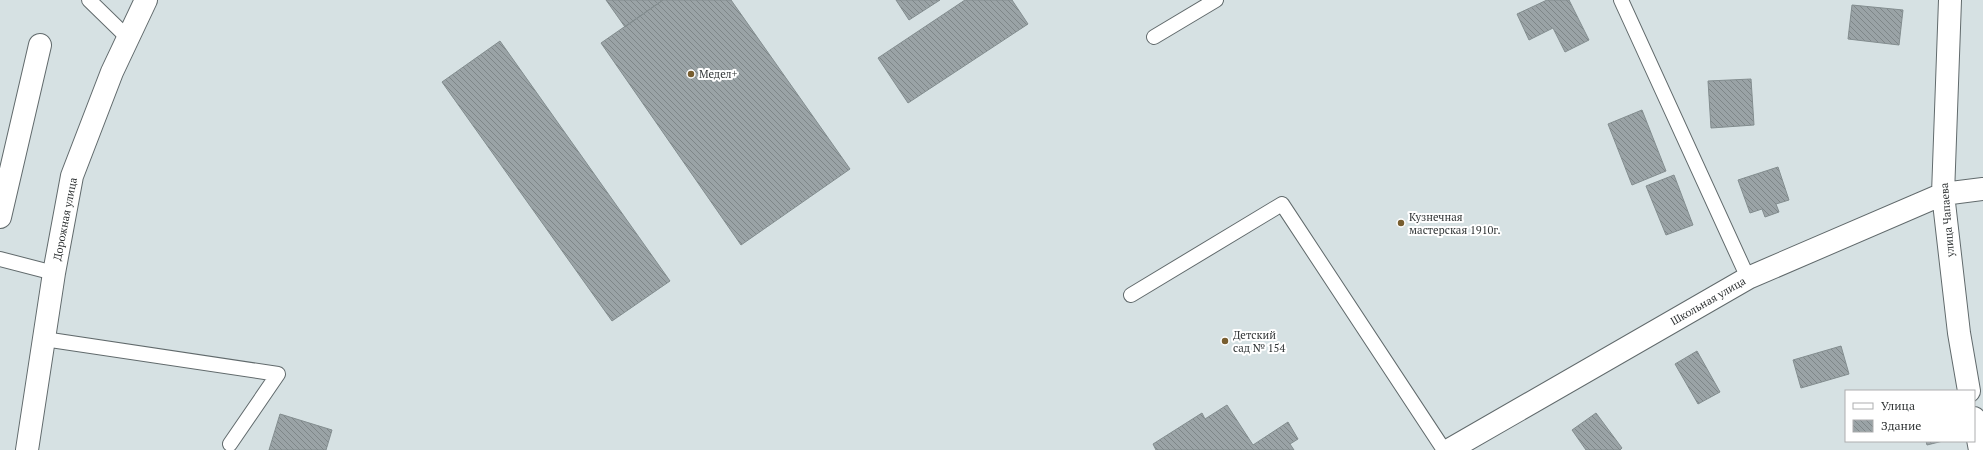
<svg xmlns="http://www.w3.org/2000/svg" width="1983" height="450" font-family="'PT Serif',serif">
	<defs>
		<pattern id="building-back-hatch" width="6" height="6" patternUnits="userSpaceOnUse"><rect width="6" height="6" fill="#9aa3a6"/><path d="M-1 5l2 2M0 0l6 6M5-1l2 2" fill="none" stroke="#7e8688"/></pattern>
	</defs>
	<rect width="100%" height="100%" fill="#d6e1e3"/>
	<path fill="url(#building-back-hatch)" stroke="#838d8f" d="M606 0H663L625 27Z
		M663 0H731L850 169 741 245 601 43Z
		M896 0H940L909 20Z
		M965 0H1012L1028 24 908 103 878 58Z
		M1547 0H1569L1589 40 1565 52 1553 28 1529 40 1517 14Z
		M1852 5 1903 10 1899 45 1848 39Z
		M500 41 670 281 612 321 442 82Z
		M1751 79 1754 125 1711 128 1708 81Z
		M1642 110 1666 171 1632 185 1608 124Z
		M1778 167 1789 200 1776 204 1779 212 1765 217 1762 209 1750 213 1738 180Z
		M1674 175 1693 225 1666 235 1646 186Z
		M1841 346 1849 374 1801 388 1793 360Z
		M1697 351 1720 392 1698 404 1675 364Z
		M1227 405 1253 445 1288 422 1298 439 1290 444 1294 450H1156L1153 444 1202 413 1205 419Z
		M1596 413 1622 448 1620 450H1586L1572 430Z
		M280 414 332 430 326 450H269Z
		M1926 441H1943L1927 445Z"/>
	<g fill="none" stroke-linecap="round" stroke-linejoin="round">
		<g stroke="#616a6c" stroke-width="16">
			<path id="lane" d="M89 0 128 38
				M1621 0 1748 278
				M1154 37 1216 0
				M0 259 54 273
				M1131 295 1282 204 1444 450
				M44 339 278 374 230 444"/>
		</g>
		<g stroke="#616a6c" stroke-width="24">
			<path id="street" d="M1950 0 1943 194 1959 333 1969 391
				M0 217 40 45
				M1974 418 1980 450
				M1449 450 1748 278 1943 194 1983 189"/>
		</g>
		<g stroke="#616a6c" stroke-width="24">
			<path id="secondary" d="M27 450 54 273 72 176 112 72 146 0"/>
		</g>
		<use href="#lane" stroke="#fff" stroke-width="14"/>
		<use href="#street" stroke="#fff" stroke-width="22"/>
		<use href="#secondary" stroke="#fff" stroke-width="22"/>
	</g>
	<g fill="#785e30" stroke="#fff" stroke-width="1.5">
		<circle cx="691" cy="74" r="4"/>
		<circle cx="1401" cy="223" r="4"/>
		<circle cx="1225" cy="341" r="4"/>
	</g>
	<g text-anchor="middle" dominant-baseline="central" stroke-width="4" stroke-linejoin="round" paint-order="stroke">
		<g font-size="11" fill="#313536" stroke="#fff" text-anchor="start">
			<text x="699" y="74">Медел+</text>
			<text x="1409" y="217">Кузнечная<tspan x="1409" dy="13">мастерская 1910г.</tspan></text>
			<text x="1233" y="335">Детский<tspan x="1233" dy="13">сад № 154</tspan></text>
		</g>
		<g font-size="11" fill="#313536" stroke="#fff">
			<text transform="translate(65 219) rotate(-79)">Дорожная улица</text>
			<text transform="translate(1947 220) rotate(-95)">улица Чапаева</text>
			<text transform="translate(1708 301) rotate(-30)">Школьная улица</text>
		</g>
	</g>
	<rect x="1845" y="390" width="130" height="52" fill="#ffffff" stroke="#adaeaf"/>
	<rect x="1853" y="403" width="20" height="6" fill="#ffffff" stroke="#adaeaf"/>
	<text x="1881" y="410" font-size="12" fill="#313536">Улица</text>
	<rect x="1853" y="420" width="20" height="12" fill="url(#building-back-hatch)" stroke="#adaeaf"/>
	<text x="1881" y="430" font-size="12" fill="#313536">Здание</text>
</svg>
